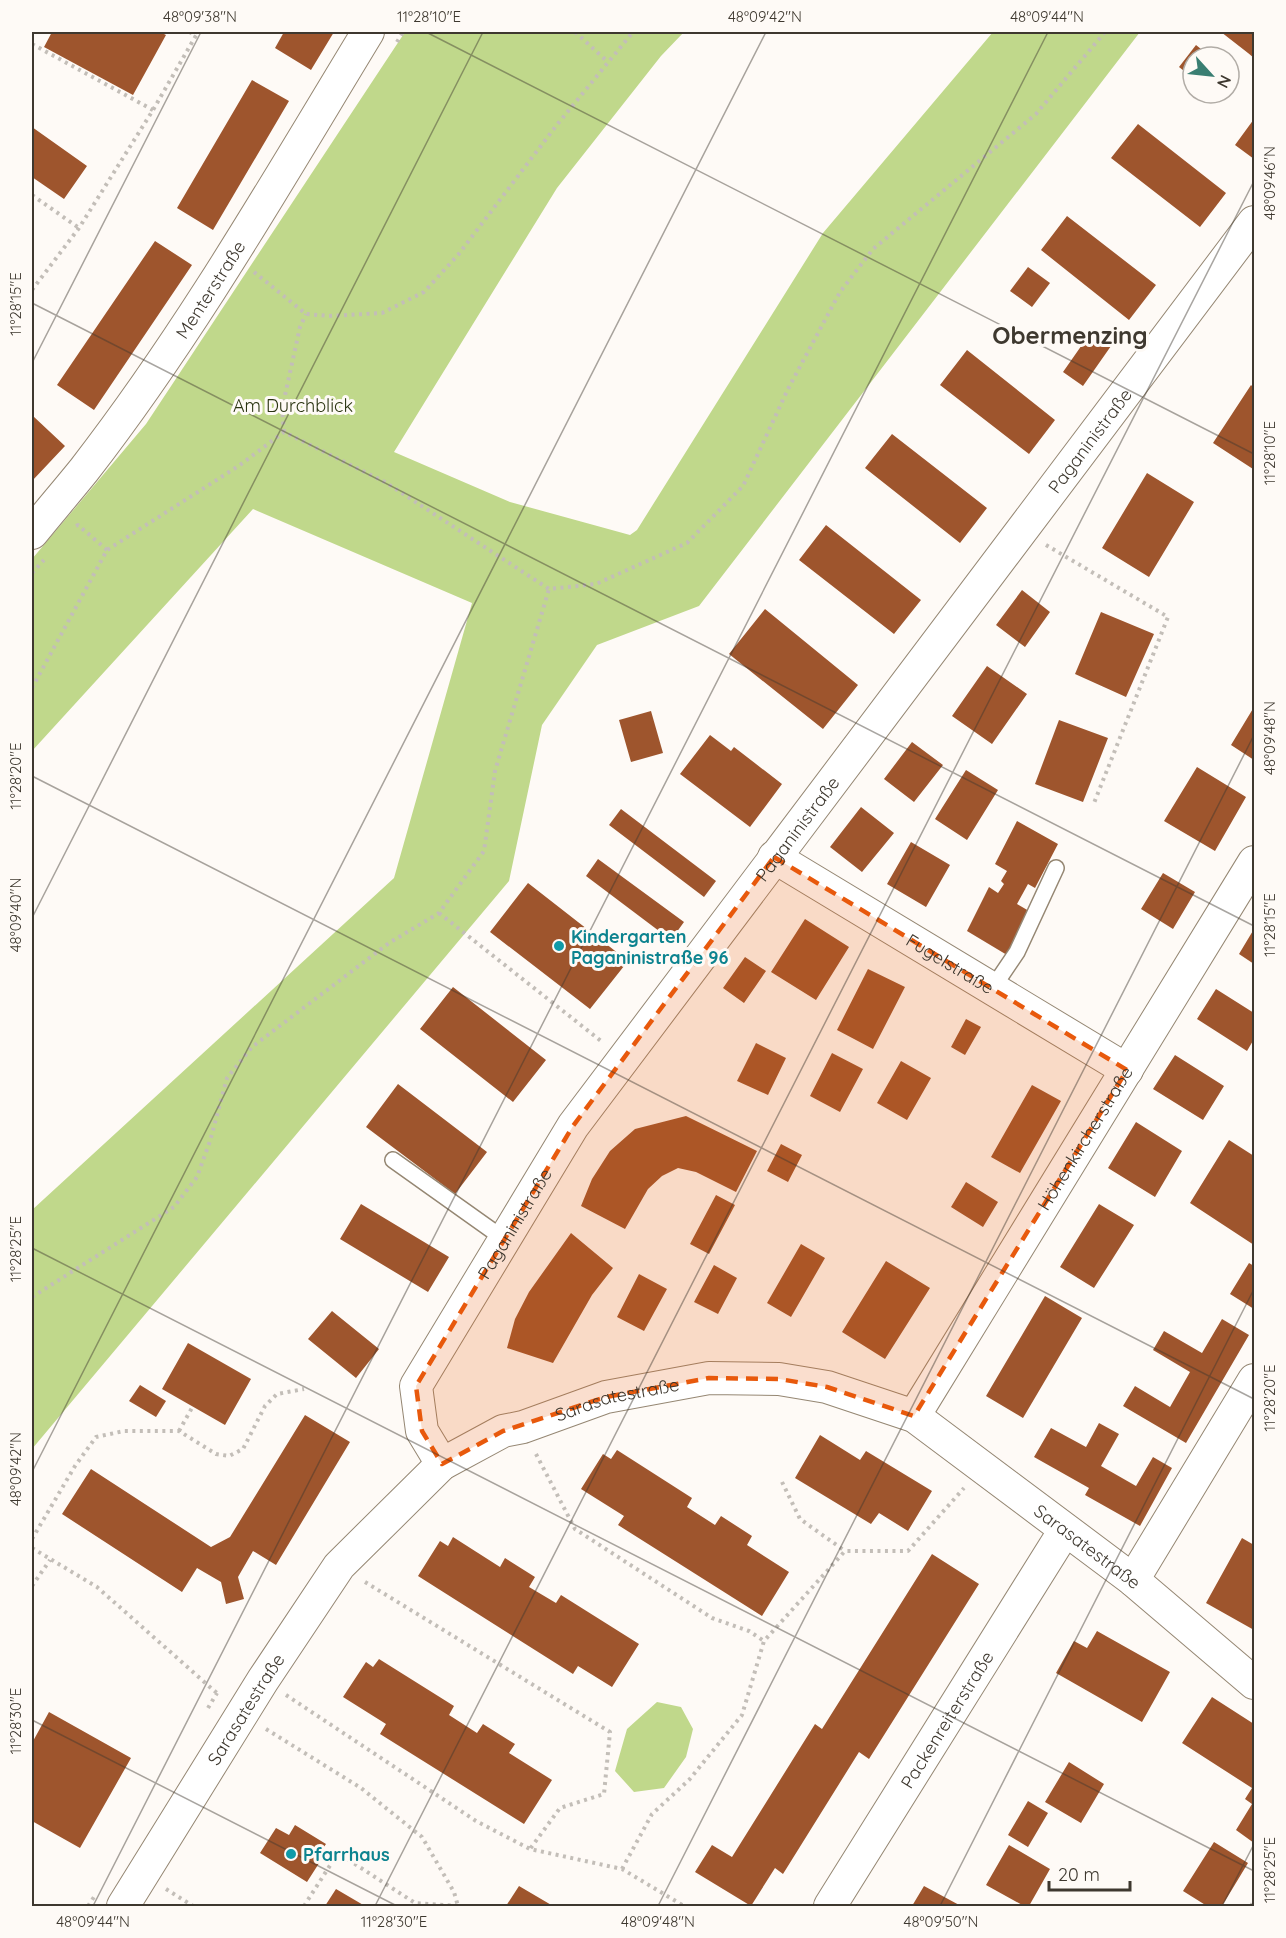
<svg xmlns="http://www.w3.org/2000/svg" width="1286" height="1938" font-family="Quicksand,sans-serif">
	<rect width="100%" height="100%" fill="#fefaf6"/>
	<path fill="#c0d88b" d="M405 32H684L661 56 557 188 394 452 510 502 630 535 637 530 823 233 993 32H1140L699 606 597 645 542 725 509 881 32 1449V1210L394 878 472 603 253 509 32 751V559L146 424Z
		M657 1702 681 1707 693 1729 686 1757 664 1788 634 1792 615 1771 627 1729Z"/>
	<path fill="#9e552d" d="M52 32H160L166 35 133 95 44 47Z
		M284 32H334L311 70 275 48Z
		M1221 32H1254V58L1248 53Z
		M1196 45 1211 57H1193V78L1179 67Z
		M252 80 289 101 213 230 177 208Z
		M1254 119V159L1235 145Z
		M1138 124 1226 193 1200 227 1111 158Z
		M32 127 87 166 64 199 32 177Z
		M1067 216 1156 285 1129 320 1041 250Z
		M155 241 192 265 94 410 57 385Z
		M1028 267 1050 283 1032 307 1010 291Z
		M1091 332 1111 346 1083 386 1063 372Z
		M967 350 1055 420 1029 454 940 385Z
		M1251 385 1254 388 1253 469 1213 443Z
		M33 416 65 446 32 481V418Z
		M892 434 987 508 960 543 865 468Z
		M1147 473 1194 502 1149 577 1102 548Z
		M826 525 921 600 894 634 799 560Z
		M1022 590 1050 612 1025 647 996 625Z
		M765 609 858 685 823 729 729 654Z
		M1101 612 1154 634 1126 697 1075 674Z
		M987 666 1027 694 992 744 952 716Z
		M1254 707V760L1231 745Z
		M651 711 663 753 631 762 619 720Z
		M1059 720 1108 738 1083 802 1035 784Z
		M710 735 731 751 734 747 782 784 750 827 680 774Z
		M912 742 943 765 914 802 884 779Z
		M1197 767 1246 797 1215 851 1164 821Z
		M966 770 998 790 967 840 935 819Z
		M861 807 894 833 862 872 830 847Z
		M621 809 716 881 704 897 609 825Z
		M1017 821 1058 844 1035 888 1028 884 1017 904 1029 911 1007 955 967 931 989 887 998 893 1004 884 1001 881 1007 871 995 864Z
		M911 842 950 865 926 907 887 884Z
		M598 859 684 922 671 940 586 876Z
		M1163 873 1195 892 1173 929 1141 909Z
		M528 883 628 961 590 1009 490 932Z
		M805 919 849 947 816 1000 771 972Z
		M1254 929V964L1239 954Z
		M745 957 766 971 744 1003 723 988Z
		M868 969 905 987 873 1049 837 1030Z
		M453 987 546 1060 513 1102 420 1029Z
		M1216 989 1254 1013V1039L1247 1051 1197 1019Z
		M966 1019 981 1027 965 1055 951 1047Z
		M756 1043 786 1058 768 1095 737 1081Z
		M832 1053 863 1069 840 1112 810 1096Z
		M1175 1055 1224 1086 1203 1120 1153 1089Z
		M901 1061 931 1078 907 1120 877 1103Z
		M398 1084 487 1152 455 1194 366 1127Z
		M1032 1085 1061 1101 1020 1173 991 1157Z
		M686 1116 757 1151 736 1192 696 1172 678 1168 662 1176 648 1189 625 1229 581 1206 592 1179 610 1151 635 1129Z
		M1136 1122 1182 1151 1155 1197 1108 1168Z
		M1229 1140 1254 1156V1245L1190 1203Z
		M781 1144 802 1155 788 1182 767 1171Z
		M966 1182 998 1202 983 1227 951 1207Z
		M716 1195 735 1205 709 1254 690 1244Z
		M361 1204 449 1257 428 1292 340 1239Z
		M1099 1204 1134 1225 1094 1288 1060 1267Z
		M571 1233 613 1268 592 1295 553 1363 507 1348 515 1319 529 1292Z
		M801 1244 825 1258 791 1317 767 1303Z
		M886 1261 930 1288 885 1359 842 1332Z
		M1249 1263 1254 1266V1309L1230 1294Z
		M714 1265 737 1278 718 1314 694 1302Z
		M639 1274 667 1289 644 1331 617 1317Z
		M1045 1296 1082 1318 1023 1418 986 1396Z
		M332 1311 379 1349 356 1378 308 1339Z
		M1222 1319 1249 1335 1186 1443 1123 1406 1135 1386 1170 1407 1190 1372 1153 1350 1164 1331 1202 1353Z
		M188 1343 251 1379 225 1425 162 1389Z
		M140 1385 166 1401 156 1417 129 1401Z
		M305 1415 350 1442 276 1565 253 1551 238 1577 244 1599 226 1604 221 1582 197 1568 182 1592 62 1514 91 1469 211 1547 230 1537Z
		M1099 1423 1119 1434 1101 1466 1136 1486 1153 1457 1172 1468 1140 1526 1085 1495 1089 1488 1034 1457 1051 1428 1086 1447Z
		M820 1435 860 1460 866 1451 932 1491 908 1531 879 1513 871 1524 795 1478Z
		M617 1450 692 1498 687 1507 715 1525 721 1516 752 1536 747 1545 789 1572 762 1616 618 1525 624 1516 581 1489 603 1454 611 1459Z
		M453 1537 500 1567 505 1558 535 1577 529 1587 556 1603 561 1595 639 1644 612 1687 578 1666 573 1674 418 1576 440 1541 448 1546Z
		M1242 1538 1254 1545V1630L1206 1603Z
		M932 1554 979 1584 869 1759 859 1752 783 1874 775 1868 751 1906 695 1872 712 1845 732 1857 815 1724 822 1729Z
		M1097 1631 1170 1672 1142 1722 1056 1673 1074 1641 1087 1648Z
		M379 1659 454 1706 449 1715 477 1733 483 1724 515 1744 509 1753 552 1780 524 1824 380 1734 386 1724 343 1697 366 1662 373 1667Z
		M1212 1697 1254 1724V1843L1236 1830 1252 1804 1245 1799 1252 1788 1182 1743Z
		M49 1712 131 1758 80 1848 32 1821V1743Z
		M1069 1762 1104 1784 1081 1823 1045 1802Z
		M1028 1801 1048 1813 1028 1847 1008 1835Z
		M295 1825 326 1844 319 1854 323 1857 307 1882 260 1853 276 1828 289 1835Z
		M1214 1842 1248 1863 1222 1906H1207L1183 1891Z
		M1009 1845 1050 1869 1029 1906H1024L986 1885Z
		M519 1886 553 1906H506Z
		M924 1886 961 1906H912Z
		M336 1889 365 1906H325Z"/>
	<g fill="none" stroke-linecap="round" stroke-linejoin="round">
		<g stroke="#958773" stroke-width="18">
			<path id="service" d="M992 989 1017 952 1056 868
				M393 1160 504 1239"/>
		</g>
		<g stroke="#958773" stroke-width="34">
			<g id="minor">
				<path id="s1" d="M32 533C49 512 67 491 84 470 191 332 278 180 368 32"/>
				<path id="s2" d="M774 857 1127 1070"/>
				<path id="s3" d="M914 1416 1254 862"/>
				<path id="s4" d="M442 1464 422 1431 416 1386 573 1126 1254 222"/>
				<path d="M1133 1580 1254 1380"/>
				<path id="s5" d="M123 1906 263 1680 339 1566 442 1464 503 1431 523 1427 606 1397 709 1378 779 1379 827 1387 914 1416 1133 1580 1254 1683"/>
				<path id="s6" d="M830 1906 1065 1530"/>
			</g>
		</g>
		<path stroke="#c3beb8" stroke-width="4" stroke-dasharray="3 4.5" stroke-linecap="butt" d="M189 32 196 35
			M575 32 608 62
			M397 42 403 32
			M32 44 153 110
			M32 195 79 228
			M254 272 306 314 329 316 382 313 424 292 458 255 556 126 633 32
			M32 290 79 228 153 110 198 32
			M284 432 282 409 300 327 306 314
			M76 526 78 525 107 550
			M1046 545 1168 617 1094 803
			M32 573 44 560
			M32 688 107 550 240 465 284 432 385 482 549 589 596 584 687 543 743 486 788 389 840 292 873 249 1036 114 1105 32
			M439 913 601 1041
			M32 1297 174 1207 197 1177 210 1141 227 1078 252 1047 389 943 439 913 484 851 495 771 549 589
			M179 1431 193 1406
			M536 1454 575 1529 712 1618 749 1631 764 1641
			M782 1482 800 1519 845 1551
			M32 1539 75 1466 96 1437 124 1431H179L216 1454 229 1456 243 1449 265 1406 277 1394 304 1389
			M32 1548 97 1587 219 1695
			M365 1582 610 1732 604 1794 560 1808 530 1849
			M32 1586 50 1560
			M286 1695 476 1821 530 1849 622 1869 684 1906
			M208 1708 217 1693
			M266 1729 361 1788 422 1837 454 1892 458 1906
			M622 1869 652 1814 689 1780 742 1715 764 1641 845 1551H908L964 1488
			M166 1889 193 1906
			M88 1906 94 1897
			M304 1906 338 1853 415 1903 458 1906
			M1251 1906 1254 1901"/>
		<use href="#service" stroke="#fff" stroke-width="15"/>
		<use href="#minor" stroke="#fff" stroke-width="32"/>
	</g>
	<path fill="#e8590c" fill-opacity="0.2" stroke="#e8590c" stroke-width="4.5" stroke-dasharray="12 8" stroke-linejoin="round" d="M774 857 1127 1070 914 1416 827 1387 779 1379 709 1378 606 1397 503 1431 442 1464 422 1431 416 1386 573 1126Z"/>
	<path fill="none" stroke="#3e382f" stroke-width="1.5" stroke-opacity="0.45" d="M426 32 1254 454M32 303 1254 926M32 363 201 32M32 776 1254 1399M32 918 483 32M32 1248 1254 1871M32 1472 766 32M32 1720 397 1906M93 1906 1048 32M375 1906 1254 181M658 1906 1254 735M940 1906 1254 1289M1222 1906 1254 1844"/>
	<g fill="#0f9aa8" stroke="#fefaf6" stroke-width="2">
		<circle cx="559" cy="946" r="6"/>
		<circle cx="291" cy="1854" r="6"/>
	</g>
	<g text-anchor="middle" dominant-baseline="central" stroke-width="6" stroke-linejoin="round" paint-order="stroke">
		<g font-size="18" fill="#3e382f" stroke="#fefaf6">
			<text stroke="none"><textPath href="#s1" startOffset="302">Menterstraße</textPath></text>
			<text stroke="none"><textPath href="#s4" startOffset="1246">Paganinistraße</textPath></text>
			<text stroke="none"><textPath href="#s4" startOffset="760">Paganinistraße</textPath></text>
			<text stroke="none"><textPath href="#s2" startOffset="206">Fugelstraße</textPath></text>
			<text stroke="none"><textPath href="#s3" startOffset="326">Höhenkircherstraße</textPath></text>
			<text stroke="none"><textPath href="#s4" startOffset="274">Paganinistraße</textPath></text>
			<text stroke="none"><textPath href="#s5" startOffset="736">Sarasatestraße</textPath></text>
			<text stroke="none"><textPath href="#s5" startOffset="1258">Sarasatestraße</textPath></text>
			<text stroke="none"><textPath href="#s5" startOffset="232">Sarasatestraße</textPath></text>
			<text stroke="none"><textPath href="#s6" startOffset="220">Packenreiterstraße</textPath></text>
		</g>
		<g font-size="18" fill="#2a3411" stroke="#fefaf6">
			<text x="293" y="405">Am Durchblick</text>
		</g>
		<g font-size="18" font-weight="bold" fill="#0d838f" stroke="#fefaf6" text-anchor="start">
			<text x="571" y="936">Kindergarten<tspan x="571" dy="21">Paganinistraße 96</tspan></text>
			<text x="303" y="1854">Pfarrhaus</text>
		</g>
		<g font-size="24" font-weight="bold" fill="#3e382f" stroke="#fefaf6">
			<text x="1070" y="335">Obermenzing</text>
		</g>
	</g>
	<rect width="1286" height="1938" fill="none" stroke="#fefaf6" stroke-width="66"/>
	<g transform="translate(1211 75) rotate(117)"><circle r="28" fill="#fefaf6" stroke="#b1aca6" stroke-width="1.5"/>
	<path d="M0-4.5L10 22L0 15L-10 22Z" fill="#397e72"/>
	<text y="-9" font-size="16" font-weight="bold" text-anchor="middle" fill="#3e382f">N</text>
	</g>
	<path d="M1049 1881v9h81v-9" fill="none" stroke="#3e382f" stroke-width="3"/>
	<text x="1058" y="1881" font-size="18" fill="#3e382f" stroke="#fefaf6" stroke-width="4.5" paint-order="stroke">20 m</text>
	<rect x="33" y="33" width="1220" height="1872" fill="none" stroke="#3e382f" stroke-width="2"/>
	<g font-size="15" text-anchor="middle" fill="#3e382f">
		<text x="200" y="22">48°09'38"N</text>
		<text x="429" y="22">11°28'10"E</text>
		<text x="765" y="22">48°09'42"N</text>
		<text x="1047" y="22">48°09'44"N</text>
		<text transform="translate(1270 183) rotate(-90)" y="5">48°09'46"N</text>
		<text transform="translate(16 304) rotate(-90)" y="5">11°28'15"E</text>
		<text transform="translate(1270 453) rotate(-90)" y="5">11°28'10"E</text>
		<text transform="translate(1270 738) rotate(-90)" y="5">48°09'48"N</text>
		<text transform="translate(16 776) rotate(-90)" y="5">11°28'20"E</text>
		<text transform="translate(16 915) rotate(-90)" y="5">48°09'40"N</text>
		<text transform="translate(1270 925) rotate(-90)" y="5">11°28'15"E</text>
		<text transform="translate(16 1249) rotate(-90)" y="5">11°28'25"E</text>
		<text transform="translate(1270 1398) rotate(-90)" y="5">11°28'20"E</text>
		<text transform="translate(16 1469) rotate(-90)" y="5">48°09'42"N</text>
		<text transform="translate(16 1721) rotate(-90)" y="5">11°28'30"E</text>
		<text transform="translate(1270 1870) rotate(-90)" y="5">11°28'25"E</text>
		<text x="93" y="1927">48°09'44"N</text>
		<text x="394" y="1927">11°28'30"E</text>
		<text x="658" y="1927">48°09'48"N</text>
		<text x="941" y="1927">48°09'50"N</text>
	</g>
</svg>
